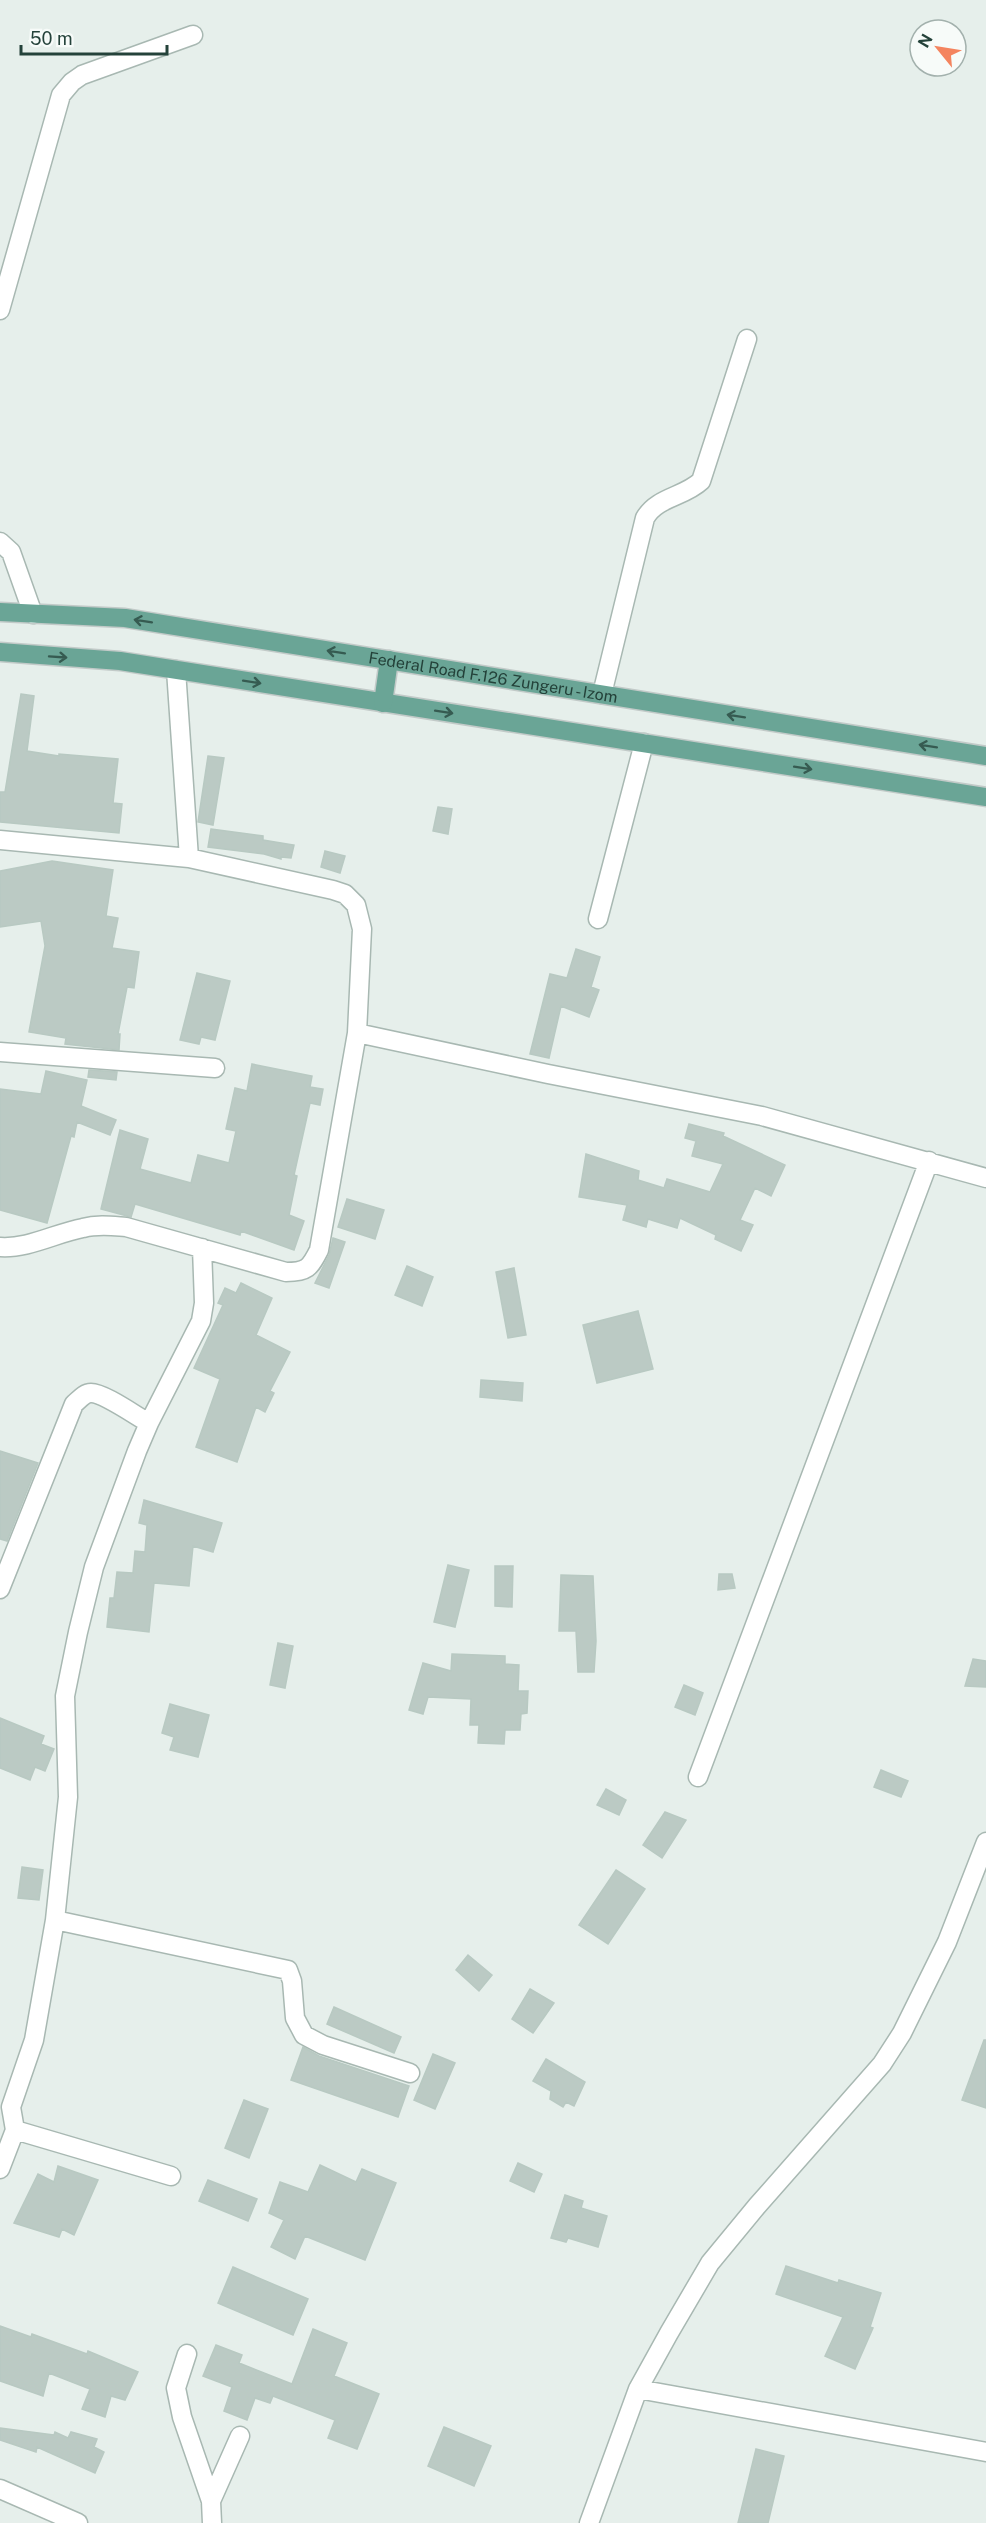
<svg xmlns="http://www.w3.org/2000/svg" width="986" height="2523" font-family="'Public Sans',sans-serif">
	<rect width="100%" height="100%" fill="#e6efeb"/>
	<path fill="#bbcac4" stroke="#b8c9c2" stroke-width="1.5" d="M21 694 34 696 27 751 59 756V754L118 759 113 803 122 804 119 833 0 822V792H5Z
		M208 756 224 758 213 825 198 822Z
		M438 807 452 809 448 834 433 831Z
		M211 829 263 836V840L294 845 291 858 281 857V859L264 854 208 847Z
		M325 851 345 856 340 873 321 867Z
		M52 861 113 870 106 916 118 918 112 948 139 952 134 988 127 987 118 1034H120L119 1050 65 1044 66 1038 29 1032 45 946 41 921 0 927V871Z
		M576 949 600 957 591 987 599 990 589 1017 561 1006 549 1058 530 1054 550 974 567 978Z
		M197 973 230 981 215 1040 201 1037 199 1044 180 1040Z
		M252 1064 312 1076 310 1087 323 1089 320 1105 310 1103 294 1175 297 1176 289 1215 304 1221 294 1250 241 1231 240 1235 135 1204 131 1217 101 1209 120 1130 148 1139 140 1169 191 1183 198 1155 229 1163 236 1131 226 1129 235 1088 247 1091Z
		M89 1070 117 1072 116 1080 88 1077Z
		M46 1071 87 1080 81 1106 116 1120 110 1135 77 1122 74 1137 71 1136 47 1223 0 1210V1089L41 1094Z
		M689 1124 724 1133 723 1136 785 1165 771 1196 755 1188 740 1220 753 1225 741 1251 715 1239 716 1235 680 1218 677 1228 648 1219 646 1227 623 1220 627 1205 579 1197 586 1154 639 1171 638 1180 664 1188 667 1179 710 1192 723 1164 692 1156 696 1141 685 1138Z
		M347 1199 384 1210 375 1239 338 1227Z
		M333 1238 345 1242 329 1288 315 1283 329 1255Z
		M407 1266 433 1277 422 1306 395 1295Z
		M514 1268 526 1335 508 1338 496 1272Z
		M241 1283 272 1298 256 1335 290 1352 270 1391 274 1393 265 1412 256 1407 237 1462 196 1447 220 1379 194 1368 223 1305 218 1303 225 1288 236 1293Z
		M638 1311 653 1369 597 1383 583 1325Z
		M481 1380 523 1383 522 1401 480 1397Z
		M0 1451 38 1463 7 1541 0 1539Z
		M144 1500 222 1523 213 1552 193 1546 189 1586 154 1583 149 1632 107 1627 110 1598H114L117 1572 133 1573 135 1551 145 1552 147 1525 139 1523Z
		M448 1565 469 1570 455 1627 434 1622Z
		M495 1566H513L512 1607 495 1606Z
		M719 1574H732L735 1588 718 1590Z
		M561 1575 593 1576 596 1641 594 1672H578L576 1631H559Z
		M278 1643 293 1646 285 1688 270 1685Z
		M452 1654 505 1656V1664L519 1665 518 1691H528L527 1713 521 1714 520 1730H505L504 1744 478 1743 479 1725H470L471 1699 428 1697 423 1714 409 1710 423 1663 451 1671Z
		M973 1659 986 1661V1687L965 1686Z
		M684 1685 703 1693 695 1715 675 1707Z
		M170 1704 209 1715 198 1757 170 1750 174 1737 162 1733Z
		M0 1718 44 1736 41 1744 54 1749 45 1771 35 1767 30 1780 0 1768Z
		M881 1770 908 1781 901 1797 874 1787Z
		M606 1789 626 1800 619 1815 597 1805Z
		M665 1812 686 1820 662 1858 643 1845Z
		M22 1867 43 1870 39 1900 18 1898Z
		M616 1870 645 1889 608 1944 579 1925Z
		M468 1955 492 1975 479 1991 456 1970Z
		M530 1989 554 2003 533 2033 512 2019Z
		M334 2007 401 2037 394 2053 327 2024Z
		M984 2040H986V2108L962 2100Z
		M303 2047 319 2056 409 2086 398 2117 291 2080Z
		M433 2054 455 2063 435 2109 414 2100Z
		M546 2059 585 2082 574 2106 566 2102 563 2107 550 2099 551 2091 533 2081Z
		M244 2100 268 2109 249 2158 225 2148Z
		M518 2163 542 2174 534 2192 510 2181Z
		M320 2165 356 2182 362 2169 396 2183 365 2260 305 2236 295 2259 271 2247 284 2220 269 2213 280 2182 308 2192Z
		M58 2166 98 2180 74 2235 62 2229 59 2237 14 2223 38 2174 54 2182Z
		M208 2180 257 2199 248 2221 199 2201Z
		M565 2195 583 2201 581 2208 607 2216 598 2247 568 2238 566 2242 551 2238Z
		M786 2266 838 2283 839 2280 881 2293 870 2327 873 2328 855 2369 825 2356 843 2317 776 2294Z
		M233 2267 308 2299 293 2335 218 2303Z
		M0 2326 31 2337 32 2334 87 2354 88 2351 138 2372 125 2400 111 2396 105 2417 82 2409 90 2389 49 2373 43 2396 0 2381Z
		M313 2329 347 2343 334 2376 379 2394 357 2449 328 2438 335 2420 273 2396 270 2403 255 2398 247 2420 224 2411 232 2387 203 2376 216 2345 242 2355 239 2363 292 2384Z
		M444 2427 491 2446 474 2486 428 2466Z
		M0 2428 54 2435 55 2432 68 2438 71 2432 97 2439 94 2447 104 2452 95 2473 37 2447 36 2452 0 2440Z
		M756 2449 784 2456 768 2523H738Z"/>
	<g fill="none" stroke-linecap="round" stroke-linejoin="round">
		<g stroke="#a8b8b2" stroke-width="21">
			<path id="minor" d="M0 310 61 95 72 82 82 75 193 35
				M0 542 11 552 33 614
				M176 670 189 858
				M602 694 645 518C657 497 684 497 701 481L747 339
				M0 840 189 858 333 890 345 894 356 905 362 929 357 1033 319 1250C310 1268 307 1272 286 1272L126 1227C112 1226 98 1224 83 1228 56 1233 28 1249 0 1247
				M598 919 644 743
				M357 1033 548 1074 762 1116 986 1178
				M0 1052 215 1068
				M0 1589 74 1404C79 1400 84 1393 91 1393 104 1393 136 1416 149 1423
				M698 1777 929 1161
				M55 1920 288 1970 292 1981 295 2018 304 2035 323 2045 410 2073
				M15 2130 171 2176
				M0 2169 15 2130 11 2107 34 2040 55 1920 68 1797 65 1696 78 1632 94 1567 137 1451 149 1423 201 1321 204 1303 202 1248
				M187 2354 176 2388 182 2417 211 2501 212 2523
				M638 2389 986 2452
				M0 2489 78 2523
				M211 2501 240 2436
				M589 2523 638 2389 669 2333 710 2263 757 2206 882 2064 902 2033 947 1942 986 1842"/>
		</g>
		<g stroke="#c2cac8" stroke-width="21">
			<g id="major">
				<path id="s1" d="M0 612 125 618 986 756"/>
				<path d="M0 652 120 661 986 797"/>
				<path d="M383 703 389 660"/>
			</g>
		</g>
		<use href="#minor" stroke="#fff" stroke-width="18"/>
		<use href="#major" stroke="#6aa596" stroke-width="18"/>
	</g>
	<defs><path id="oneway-shaft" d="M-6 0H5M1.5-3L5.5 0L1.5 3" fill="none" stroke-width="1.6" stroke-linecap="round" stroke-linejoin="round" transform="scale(1.5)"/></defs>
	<g stroke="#365b51">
		<use href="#oneway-shaft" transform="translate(143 621) rotate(-171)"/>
		<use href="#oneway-shaft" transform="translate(336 652) rotate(-171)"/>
		<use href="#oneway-shaft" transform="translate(58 657) rotate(4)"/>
		<use href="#oneway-shaft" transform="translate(252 682) rotate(9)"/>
		<use href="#oneway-shaft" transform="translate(444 712) rotate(9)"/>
		<use href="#oneway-shaft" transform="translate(736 716) rotate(-171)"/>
		<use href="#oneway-shaft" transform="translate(928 746) rotate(-171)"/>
		<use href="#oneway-shaft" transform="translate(803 768) rotate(9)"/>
	</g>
	<g text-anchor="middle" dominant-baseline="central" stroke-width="4.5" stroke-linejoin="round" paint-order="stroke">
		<g font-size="16" fill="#24423a" stroke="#f7fbf9">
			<text stroke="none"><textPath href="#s1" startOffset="498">Federal Road F.126 Zungeru - Izom</textPath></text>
		</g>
	</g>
	<g transform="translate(938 48) rotate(300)"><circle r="28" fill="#f7fbf9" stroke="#a3b1ad" stroke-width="1.5"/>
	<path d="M0-4.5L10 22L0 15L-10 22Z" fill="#f4845f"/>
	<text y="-9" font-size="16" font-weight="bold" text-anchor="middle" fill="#24423a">N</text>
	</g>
	<path d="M21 45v9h146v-9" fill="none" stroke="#24423a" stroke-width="3"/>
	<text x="30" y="45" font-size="18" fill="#24423a" stroke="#f7fbf9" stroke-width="4.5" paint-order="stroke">50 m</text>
</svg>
